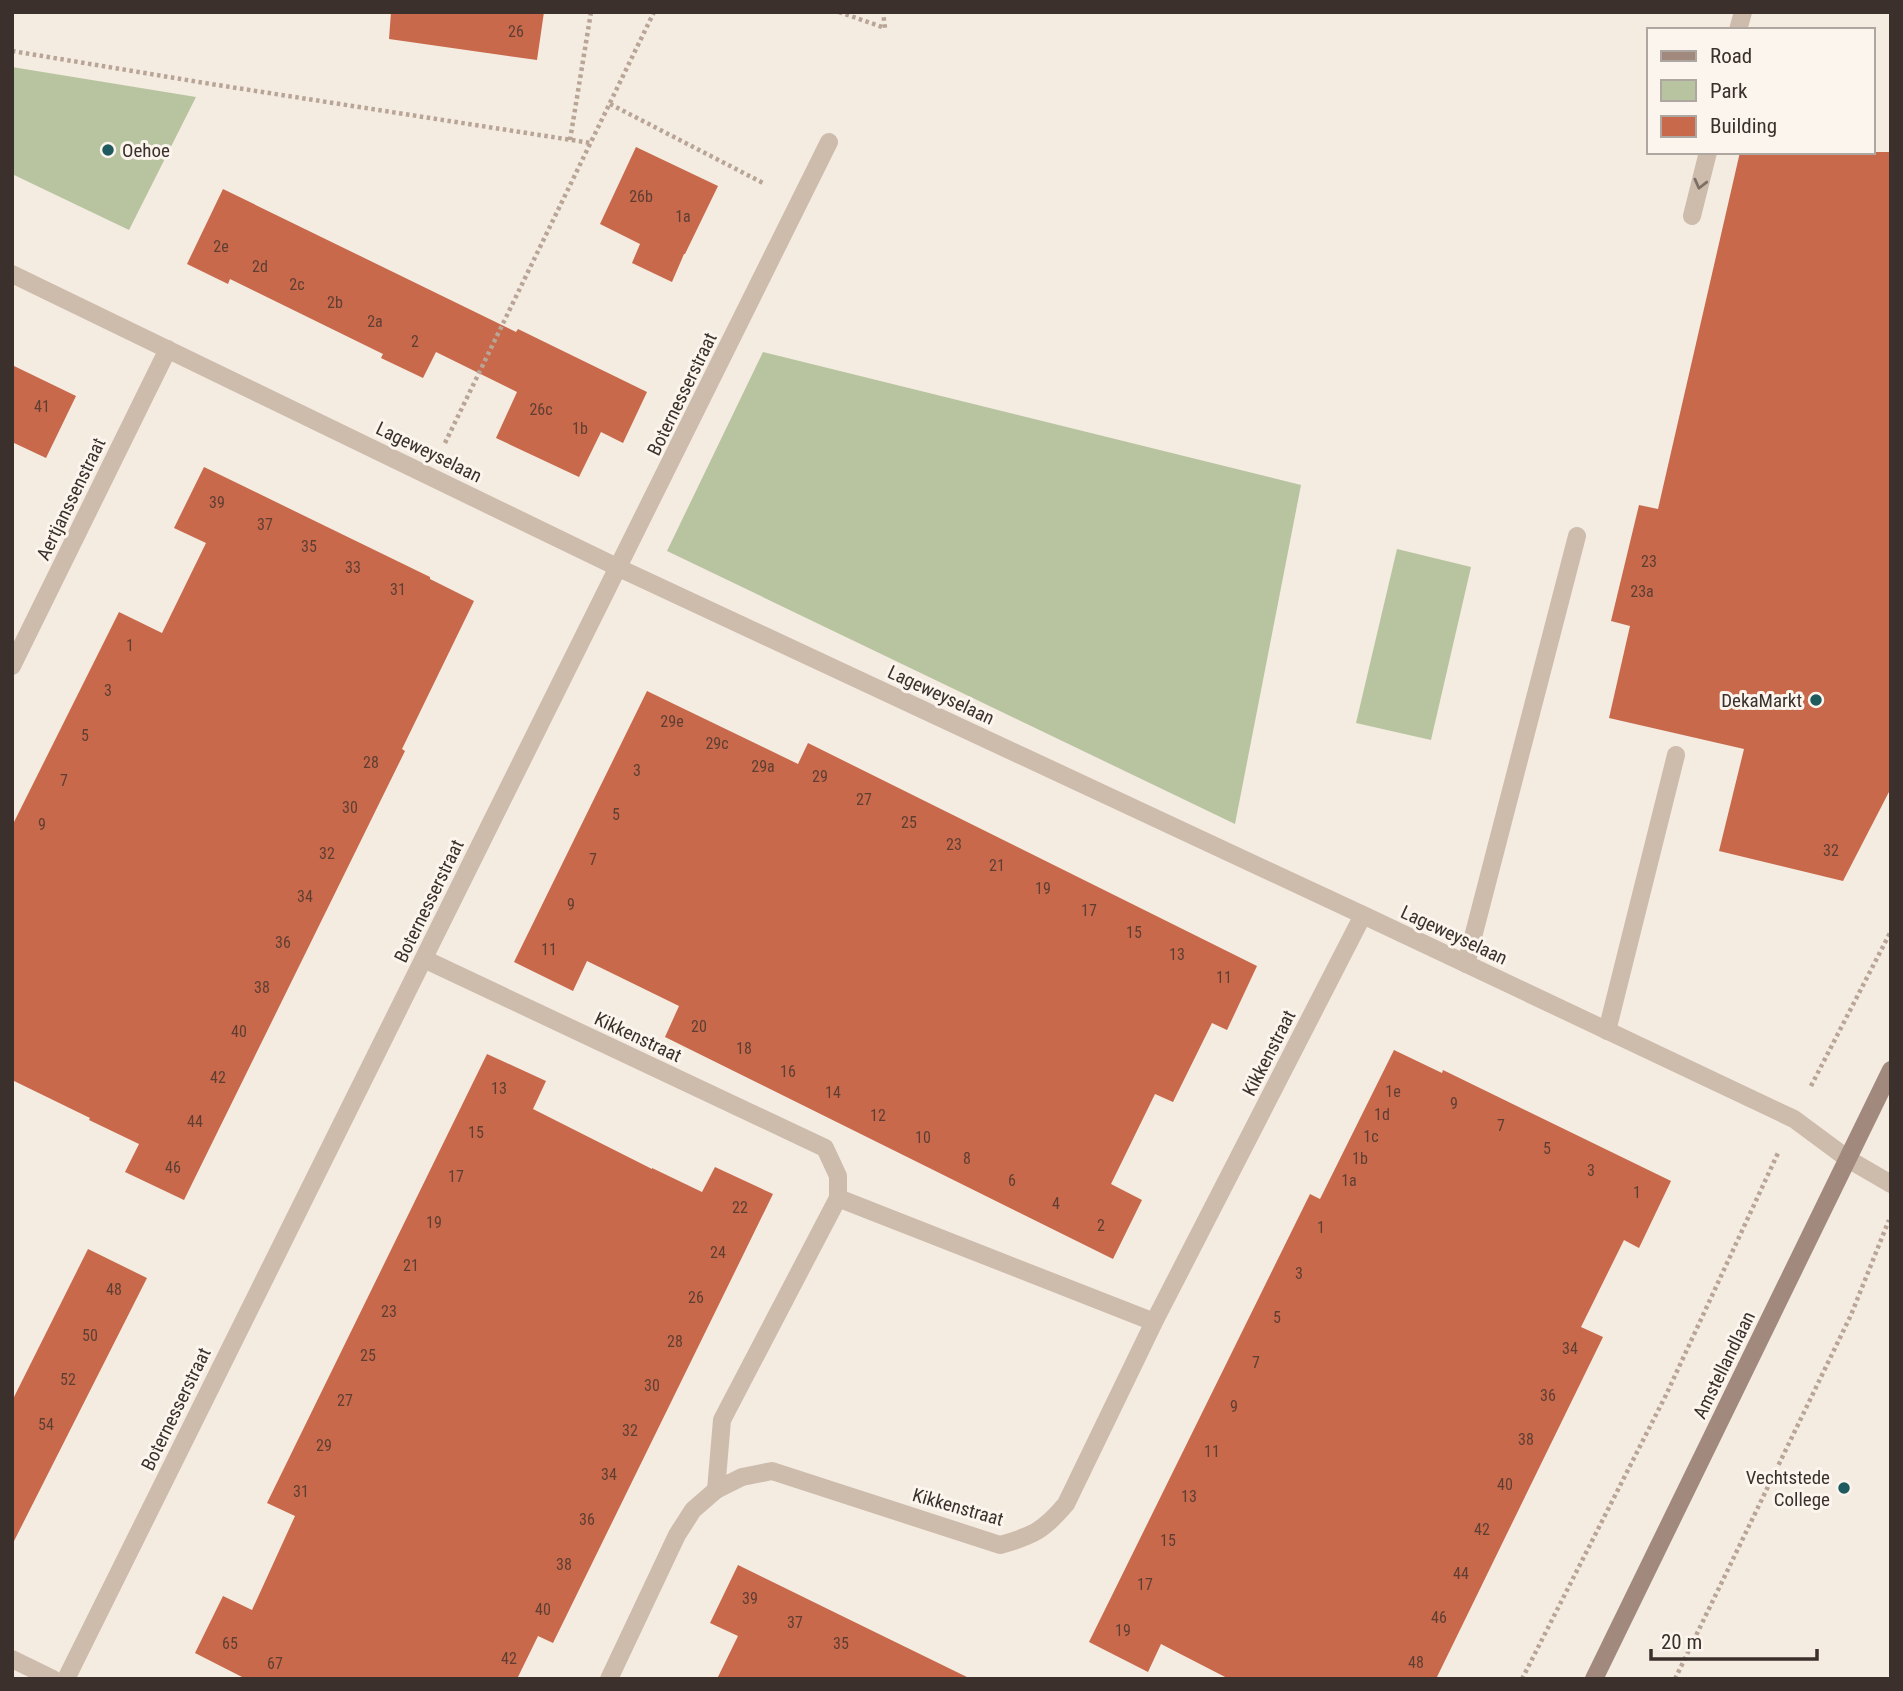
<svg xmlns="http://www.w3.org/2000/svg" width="1903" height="1691" font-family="'Roboto Condensed',sans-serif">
	<rect width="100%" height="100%" fill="#f4ebe1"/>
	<path fill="#b8c4a0" d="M12 67 196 97 129 230 12 174Z
		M763 352 1301 485 1235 824 667 551Z
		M1397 549 1471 567 1431 740 1356 723Z"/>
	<path fill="#c8694b" d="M391 12H544L537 60 389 39Z
		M636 147 718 186 685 254H684L672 282 632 263 640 244 600 224Z
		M1740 152H1891V788L1843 881 1719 851 1744 749 1609 718 1630 626 1611 621 1639 505 1658 509Z
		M223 189 516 332 518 329 647 392 623 443 601 432 579 477 496 438 517 392 436 352 423 378 381 358 383 354 230 279 228 284 187 264Z
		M12 365 76 396 46 458 12 442Z
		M204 467 430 577V579L474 601 402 749 405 751 184 1200 125 1172 139 1144 89 1120 90 1118 12 1080V826L119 612 162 633 206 543 174 528Z
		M647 691 798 764 808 743 1257 966 1227 1030 1212 1023 1173 1102 1155 1094 1111 1184 1142 1200 1113 1259 665 1037 679 1006 587 961 573 991 514 962Z
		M1394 1050 1442 1073 1443 1070 1671 1181 1639 1248 1624 1240 1581 1327 1603 1337 1436 1679H1229L1161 1644 1148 1672 1089 1642 1310 1194 1320 1199Z
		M487 1054 546 1081 533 1109 652 1169V1168L702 1192 715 1167 773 1194 553 1643 538 1636 517 1679H246L195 1653 223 1596 252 1610 295 1516 267 1503Z
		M88 1249 147 1278 12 1545V1401Z
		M738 1565 838 1614 971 1679H717L738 1636 710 1623Z"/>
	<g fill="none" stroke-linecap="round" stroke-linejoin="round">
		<path stroke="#b9a596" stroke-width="4.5" stroke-dasharray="3.5 3.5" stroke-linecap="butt" d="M839 12 885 28 883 12
			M12 51 211 84 591 143
			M610 104 765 184
			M570 140 591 12
			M445 443 654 12
			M1811 1086 1891 931
			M1522 1679 1666 1395 1778 1153
			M1675 1679 1851 1315 1889 1220"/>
		<path stroke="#cdbbac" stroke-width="18" d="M1466 964 1577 536
			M1607 1031 1676 755"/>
		<path stroke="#cdbbac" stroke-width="18" d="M424 959 825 1148 838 1176V1198L722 1420 716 1490"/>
		<path stroke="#cdbbac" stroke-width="18" d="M1738 30 1743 12
			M1692 216 1708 152
			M12 274 619 568 1363 915 1794 1119 1848 1159 1891 1184
			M12 666 168 349
			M838 1198 1154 1322
			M12 1659 53 1679
			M66 1679 829 142
			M609 1679 677 1535 693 1510 716 1490 742 1477 772 1471 1000 1545C1033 1536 1044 1530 1066 1504L1154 1322 1363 915"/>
		<path stroke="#a18a7d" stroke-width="18" d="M1594 1679 1891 1070"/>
	</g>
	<defs><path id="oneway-chevron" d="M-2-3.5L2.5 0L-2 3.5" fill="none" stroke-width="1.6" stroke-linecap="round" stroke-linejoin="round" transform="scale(1.75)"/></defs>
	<use stroke="#7d6f65" href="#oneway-chevron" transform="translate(1700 184) rotate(104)"/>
	<g fill="#1f5a5e" stroke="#fbf5ee" stroke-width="2.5">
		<circle cx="108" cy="150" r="7"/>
		<circle cx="1816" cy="700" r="7"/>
		<circle cx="1844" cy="1488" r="7"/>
	</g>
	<g text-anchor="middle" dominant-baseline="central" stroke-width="6" stroke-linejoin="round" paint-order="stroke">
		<g font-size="16" fill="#5e3e33">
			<text x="516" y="31">26</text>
			<text x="641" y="196">26b</text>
			<text x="683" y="216">1a</text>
			<text x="221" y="246">2e</text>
			<text x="260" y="266">2d</text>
			<text x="297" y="284">2c</text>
			<text x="335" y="302">2b</text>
			<text x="375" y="321">2a</text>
			<text x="415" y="341">2</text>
			<text x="42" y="406">41</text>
			<text x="541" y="409">26c</text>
			<text x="580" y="428">1b</text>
			<text x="217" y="502">39</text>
			<text x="265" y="524">37</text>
			<text x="309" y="546">35</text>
			<text x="1649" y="561">23</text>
			<text x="353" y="567">33</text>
			<text x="398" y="589">31</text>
			<text x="1642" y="591">23a</text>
			<text x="130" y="645">1</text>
			<text x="108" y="690">3</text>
			<text x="672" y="721">29e</text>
			<text x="85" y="735">5</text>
			<text x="717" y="743">29c</text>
			<text x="371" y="762">28</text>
			<text x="763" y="766">29a</text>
			<text x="637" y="770">3</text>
			<text x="820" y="776">29</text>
			<text x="64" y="780">7</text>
			<text x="864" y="799">27</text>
			<text x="350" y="807">30</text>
			<text x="616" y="814">5</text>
			<text x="909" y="822">25</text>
			<text x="42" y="824">9</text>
			<text x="954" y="844">23</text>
			<text x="1831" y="850">32</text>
			<text x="327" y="853">32</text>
			<text x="593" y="859">7</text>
			<text x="997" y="865">21</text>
			<text x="1043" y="888">19</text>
			<text x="305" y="896">34</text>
			<text x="571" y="904">9</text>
			<text x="1089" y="910">17</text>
			<text x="1134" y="932">15</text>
			<text x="283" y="942">36</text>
			<text x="549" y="949">11</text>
			<text x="1177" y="954">13</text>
			<text x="1224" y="977">11</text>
			<text x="262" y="987">38</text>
			<text x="699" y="1026">20</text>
			<text x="239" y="1031">40</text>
			<text x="744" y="1048">18</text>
			<text x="788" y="1071">16</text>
			<text x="218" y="1077">42</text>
			<text x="499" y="1088">13</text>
			<text x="1393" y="1091">1e</text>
			<text x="833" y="1092">14</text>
			<text x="1454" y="1103">9</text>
			<text x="1382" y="1114">1d</text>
			<text x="878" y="1115">12</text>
			<text x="195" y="1121">44</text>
			<text x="1501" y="1125">7</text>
			<text x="476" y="1132">15</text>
			<text x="1371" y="1136">1c</text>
			<text x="923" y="1137">10</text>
			<text x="1547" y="1148">5</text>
			<text x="967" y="1158">8</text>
			<text x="1360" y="1158">1b</text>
			<text x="173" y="1167">46</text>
			<text x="1591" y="1170">3</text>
			<text x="456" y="1176">17</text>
			<text x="1012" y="1180">6</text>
			<text x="1349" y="1180">1a</text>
			<text x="1637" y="1192">1</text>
			<text x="1056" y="1203">4</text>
			<text x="740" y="1207">22</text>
			<text x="434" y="1222">19</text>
			<text x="1101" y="1225">2</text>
			<text x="1321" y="1227">1</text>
			<text x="718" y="1252">24</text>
			<text x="411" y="1265">21</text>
			<text x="1299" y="1273">3</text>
			<text x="114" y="1289">48</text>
			<text x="696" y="1297">26</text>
			<text x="389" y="1311">23</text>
			<text x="1277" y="1317">5</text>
			<text x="90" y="1335">50</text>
			<text x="675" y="1341">28</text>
			<text x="1570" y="1348">34</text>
			<text x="368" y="1355">25</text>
			<text x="1256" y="1362">7</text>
			<text x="68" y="1379">52</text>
			<text x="652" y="1385">30</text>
			<text x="1548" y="1395">36</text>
			<text x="345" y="1400">27</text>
			<text x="1234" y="1406">9</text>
			<text x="46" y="1424">54</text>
			<text x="630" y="1430">32</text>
			<text x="1526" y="1439">38</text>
			<text x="324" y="1445">29</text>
			<text x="1212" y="1451">11</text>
			<text x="609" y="1474">34</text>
			<text x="1505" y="1484">40</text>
			<text x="301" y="1491">31</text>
			<text x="1189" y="1496">13</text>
			<text x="587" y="1519">36</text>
			<text x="1482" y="1529">42</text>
			<text x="1168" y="1540">15</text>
			<text x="564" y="1564">38</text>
			<text x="1461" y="1573">44</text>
			<text x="1145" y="1584">17</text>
			<text x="750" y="1598">39</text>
			<text x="543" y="1609">40</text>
			<text x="1439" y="1617">46</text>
			<text x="795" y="1622">37</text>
			<text x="1123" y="1630">19</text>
			<text x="230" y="1643">65</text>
			<text x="841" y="1643">35</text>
			<text x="509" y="1658">42</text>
			<text x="1416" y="1662">48</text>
			<text x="275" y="1663">67</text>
		</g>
		<g font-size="19" fill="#3b302b" stroke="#fbf5ee" text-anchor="end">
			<text x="122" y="150" text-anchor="start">Oehoe</text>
			<text x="1802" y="700">DekaMarkt</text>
			<text x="1830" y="1477">Vechtstede<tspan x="1830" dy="22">College</tspan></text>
		</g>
		<g font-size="19" fill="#3b302b" stroke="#fbf5ee">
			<text transform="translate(682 394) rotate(-64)">Boternesserstraat</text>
			<text transform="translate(429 452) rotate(26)">Lageweyselaan</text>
			<text transform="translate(71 499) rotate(-64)">Aertjanssenstraat</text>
			<text transform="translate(941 695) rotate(25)">Lageweyselaan</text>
			<text transform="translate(429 901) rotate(-64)">Boternesserstraat</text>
			<text transform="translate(1454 935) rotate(25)">Lageweyselaan</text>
			<text transform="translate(638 1037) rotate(25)">Kikkenstraat</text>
			<text transform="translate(1269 1053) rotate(-63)">Kikkenstraat</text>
			<text transform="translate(1724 1365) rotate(-64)">Amstellandlaan</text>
			<text transform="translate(176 1409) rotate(-64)">Boternesserstraat</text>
			<text transform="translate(958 1507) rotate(16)">Kikkenstraat</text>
		</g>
	</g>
	<rect width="1903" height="1691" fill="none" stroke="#3b302b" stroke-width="28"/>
	<rect x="1647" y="28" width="228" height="126" fill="#fbf5ee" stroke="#aea6a0" stroke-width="2"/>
	<rect x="1661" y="51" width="35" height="10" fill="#a18a7d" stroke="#aea6a0" stroke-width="2"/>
	<text x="1710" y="63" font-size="21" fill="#3b302b">Road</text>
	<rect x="1661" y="80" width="35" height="21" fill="#b8c4a0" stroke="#aea6a0" stroke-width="2"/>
	<text x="1710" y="98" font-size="21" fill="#3b302b">Park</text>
	<rect x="1661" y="116" width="35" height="21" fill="#c8694b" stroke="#aea6a0" stroke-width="2"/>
	<text x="1710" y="133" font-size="21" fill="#3b302b">Building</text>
	<path d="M1651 1649v10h166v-10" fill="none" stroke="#3b302b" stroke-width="3.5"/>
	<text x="1661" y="1649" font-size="21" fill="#3b302b" stroke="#fbf5ee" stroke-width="5" paint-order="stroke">20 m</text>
</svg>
